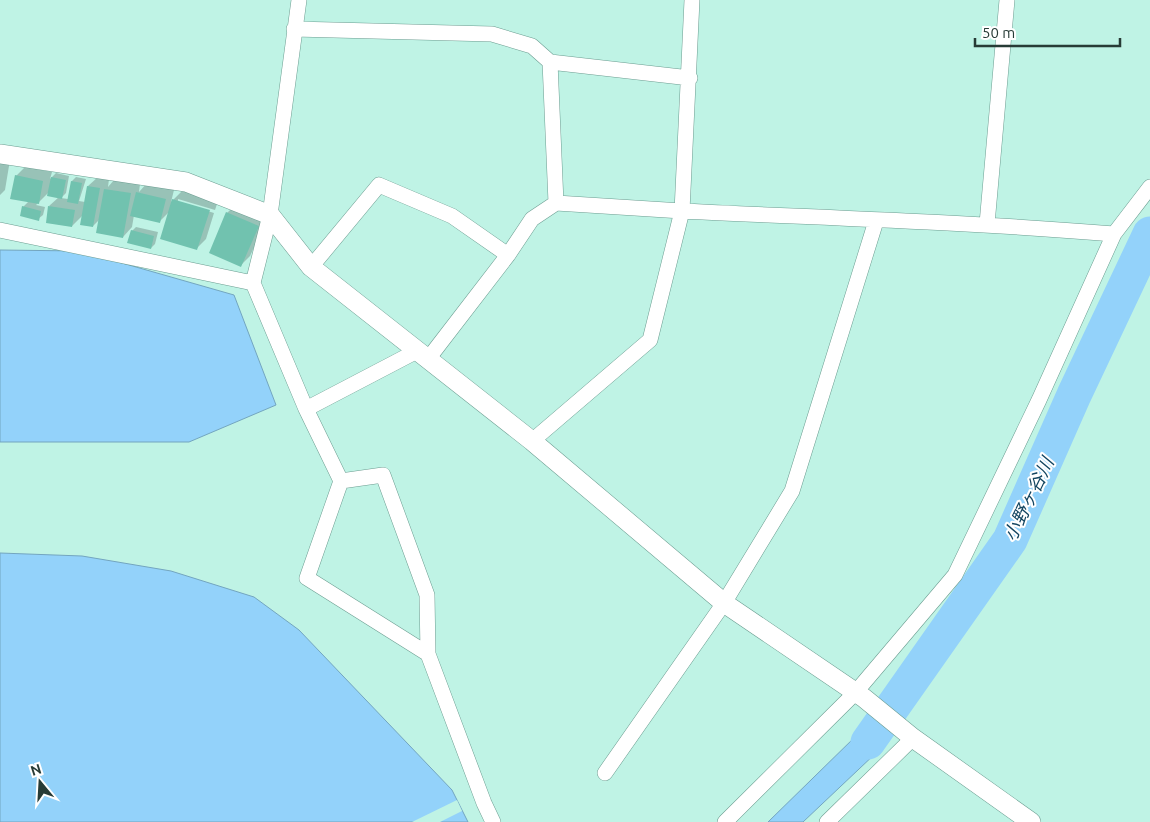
<svg xmlns="http://www.w3.org/2000/svg" width="1150" height="822" font-family="Ubuntu,'Noto Sans JP',sans-serif">
	<rect width="100%" height="100%" fill="#bff3e5"/>
	<path fill="#93d2fa" stroke="#73a5bf" d="M0 250 80 251 234 295 276 405 189 442H0Z
		M0 553 82 556 171 571 254 597 299 630 452 790 468 822H0Z
		M857 735 877 752 803 822H768Z"/>
	<path fill="#bff3e5" d="M457 800 462 811 440 822H412Z"/>
	<path fill="#0003" d="M0 158 10 160 5 190 0 195Z
		M25 167 52 172 50 179 56 173 69 176 66 193 61 198 68 199 72 181 76 177 86 179 79 201 85 202 88 186 98 177 109 179 108 187 114 180 140 184 139 192 147 183 174 190 171 202 183 190 218 201 215 210 178 199V202L214 213 206 239 197 248 170 211 159 222 134 215 132 227 123 237 100 219 93 226 83 215 72 226 49 206 59 197 49 192 36 205 45 207 43 215 38 219 23 207 29 201 16 176Z
		M237 203 268 217 250 256 241 265 227 213Z
		M136 227 158 232 155 244 151 248 132 231Z"/>
	<g fill="none" stroke-linecap="round" stroke-linejoin="round">
		<path stroke="#93d2fa" stroke-width="35" d="M868 742 1010 540 1074 395 1150 234"/>
	</g>
	<path fill="#71c2af" d="M15 175 43 181 39 204 10 199Z
		M51 177 66 180 62 199 47 196Z
		M71 181 82 183 78 204 67 202Z
		M87 186 100 188 93 227 80 225Z
		M104 189 131 193 123 238 96 233Z
		M136 192 166 199 160 223 130 216Z
		M172 199 210 210 197 250 160 239Z
		M22 206 41 211 39 221 20 216Z
		M48 206 75 210 72 227 46 223Z
		M226 212 259 226 241 267 209 253Z
		M131 230 154 236 151 249 127 243Z"/>
	<g fill="none" stroke-linecap="round" stroke-linejoin="round">
		<g stroke="#6c9d91" stroke-width="16">
			<path id="minor" d="M299 0 270 215 253 283 306 409 341 481 307 578 428 654 484 803 493 822
				M692 0 682 211C826 218 970 222 1114 234
				M294 29 492 34 532 46 550 62 690 78
				M987 224 1007 0
				M0 230 253 283
				M311 267 379 185 452 216 508 255
				M428 359 508 255 532 219 556 203
				M306 409 417 351
				M532 441 650 340 682 211 556 203 550 62
				M341 481 383 475 427 595 428 654
				M605 773 724 603 792 491 876 221
				M725 822 855 693 955 575 1039 400 1114 234 1150 187
				M827 822 913 738"/>
		</g>
		<g stroke="#6c9d91" stroke-width="20">
			<path id="tertiary" d="M0 154 186 182 270 215 311 267 532 441 724 603 864 698 913 738 1031 822"/>
		</g>
		<use href="#minor" stroke="#fff" stroke-width="15"/>
		<use href="#tertiary" stroke="#fff" stroke-width="19"/>
	</g>
	<g text-anchor="middle" dominant-baseline="central" stroke-width="4" stroke-linejoin="round" paint-order="stroke">
		<g font-size="18" font-style="italic" fill="#134560" stroke="#fff">
			<text transform="translate(1028 499) rotate(-64)">小野ヶ谷川</text>
		</g>
	</g>
	<g transform="translate(40 782) rotate(342)" stroke="#ffffff" stroke-width="4" paint-order="stroke">
	<path d="M0-4L9 19L0 12L-9 19Z" fill="#273b36"/>
	<text y="-8" font-size="14" font-weight="bold" text-anchor="middle" fill="#273b36">N</text>
	</g>
	<path d="M975 38v8h145v-8" fill="none" stroke="#273b36" stroke-width="2.5"/>
	<text x="982" y="38" font-size="15" fill="#273b36" stroke="#ffffff" stroke-width="4" paint-order="stroke">50 m</text>
</svg>
